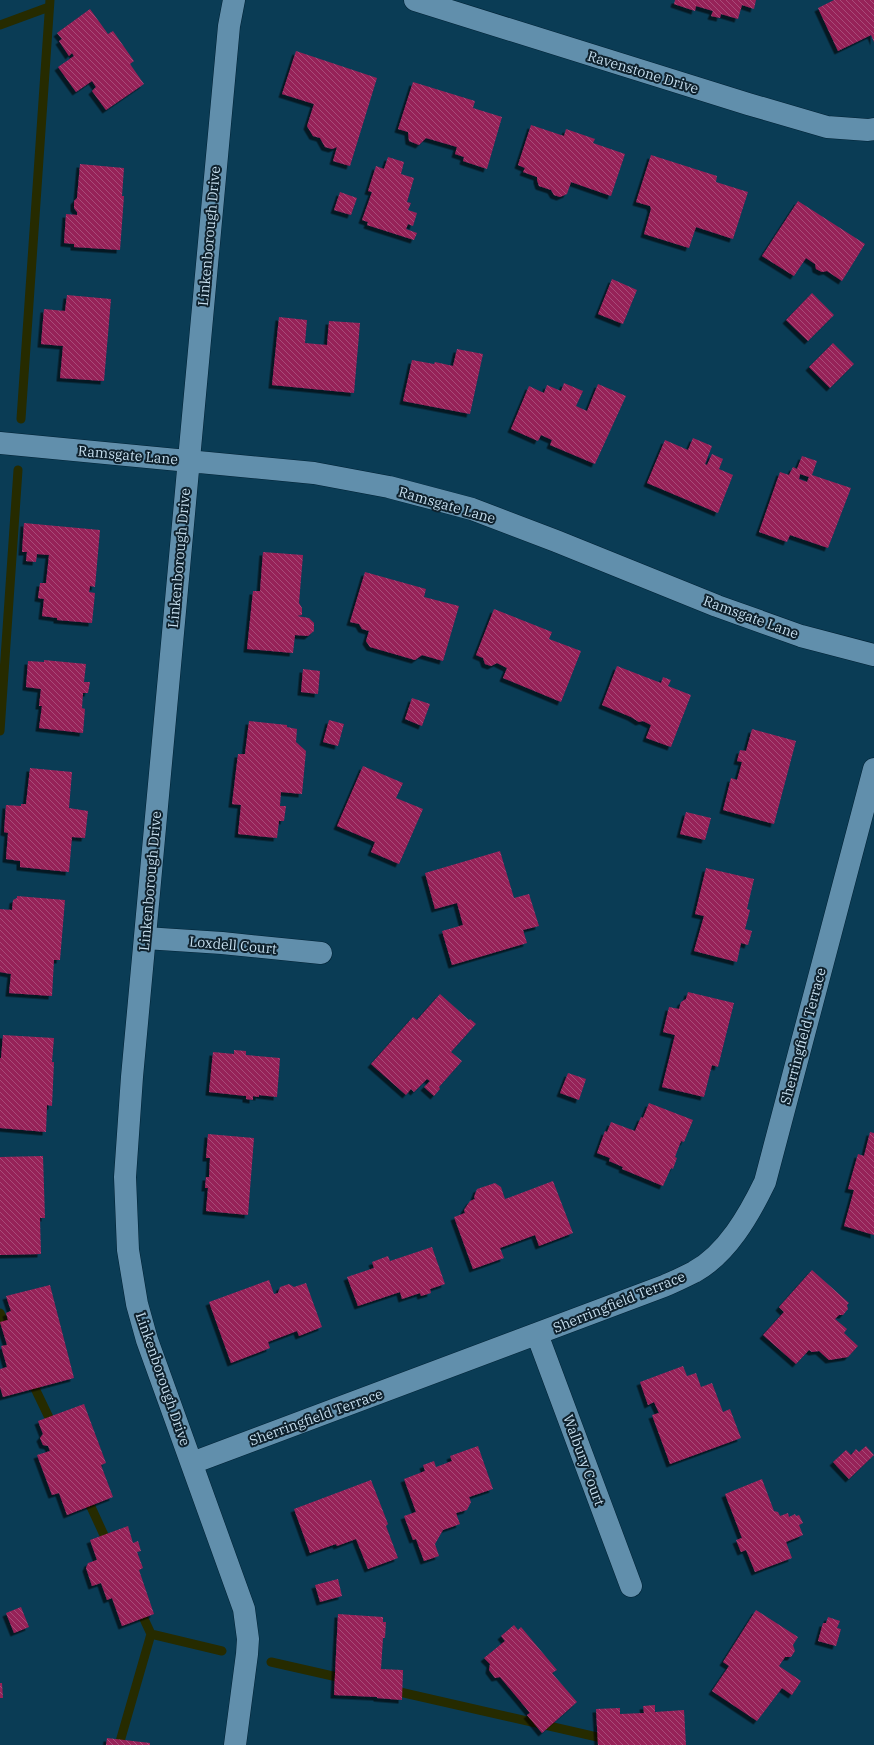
<svg xmlns="http://www.w3.org/2000/svg" width="874" height="1745" font-family="'IBM Plex Serif',serif">
	<defs>
		<pattern id="building-back-hatch" width="6" height="6" patternUnits="userSpaceOnUse"><rect width="6" height="6" fill="#962159"/><path d="M-1 5l2 2M0 0l6 6M5-1l2 2" fill="none" stroke="#a84b79"/></pattern>
		<filter id="shadow"><feDropShadow dx="-3.5" dy="3.5" stdDeviation="0" flood-color="#0009"/></filter>
	</defs>
	<rect width="100%" height="100%" fill="#0a3c55"/>
	<g fill="none" stroke-linecap="round" stroke-linejoin="round">
		<path stroke="#262b00" stroke-width="9" d="M0 25 49 7
			M21 419 50 0
			M0 731 18 470
			M0 1313 9 1332
			M30 1378 54 1428
			M86 1496 109 1546
			M151 1634 222 1651
			M271 1662 346 1679
			M391 1690 632 1745
			M119 1745 151 1634 139 1608"/>
	</g>
	<path fill="url(#building-back-hatch)" fill-rule="evenodd" filter="url(#shadow)" d="M675 0H756L754 9 742 5 738 19 721 14 720 18 711 16 713 11 696 6 695 11 674 4Z
		M834 0H874V42L871 35 838 51 818 8Z
		M90 9 108 34 113 31 134 61 130 64 144 84 106 110 92 91 96 87 92 81 76 92 58 67 74 56 72 53 69 56 59 41 62 39 57 33Z
		M296 51 377 78 350 166 333 161 337 147 332 149 325 147 320 138 313 136 307 126 314 104 282 94Z
		M413 82 475 101 473 108 502 117 487 169 463 161 464 157 455 154 457 147 426 138 419 145 409 141 408 132 398 129Z
		M531 125 564 136 566 129 595 139 593 143 625 154 611 196 571 182 567 194 560 197 554 195 551 190 539 186 537 180V177L523 172 525 168 518 165Z
		M651 155 717 176 716 182 748 192 733 239 696 227 689 248 644 234 651 209 650 206 636 202Z
		M388 157 404 162 401 174 414 178 407 202 411 203 408 210 417 213 413 226 408 224 406 229 417 233 414 240 367 225 368 222 362 220 372 192 368 191 376 166 384 169Z
		M80 164 124 168 122 196H124L120 250 74 247V244L64 243 66 214 77 215V212L74 208V201L77 198Z
		M340 192 357 198 351 215 334 210Z
		M798 201 865 244 842 281 827 271 822 272 816 269 815 264 806 258 794 276 762 256Z
		M612 279 637 290 623 324 598 314Z
		M812 293 834 315 808 341 786 320Z
		M67 295 111 299 104 381 60 378 63 346 41 344 44 309 65 311Z
		M279 317 307 320 305 343 327 345 329 321 360 323 354 393 272 385Z
		M833 343 854 364 830 388 809 367Z
		M457 349 483 354 470 414 403 401 412 360 434 364 435 362 453 366Z
		M564 383 583 391 576 406 587 411 598 384 626 396 595 464 550 445 552 440 541 435 538 441 511 429 529 386 544 393 547 385 561 391Z
		M693 438 712 446 705 464 707 465 712 454 723 459 719 469 733 475 718 513 647 483 665 440 688 450Z
		M802 456 817 461 812 475 851 488 828 548 790 535 787 542 759 532 780 472 789 475 793 467 797 469ZM800 474 809 477 807 482 799 479Z
		M24 523 100 530 95 587 90 586 89 592 95 593 92 623 57 620V618L42 616 44 599 38 598 40 583H46L49 555 37 554 36 562 26 561 27 552H22Z
		M263 552 303 555 299 603 302 608V615L297 616 309 618 314 623V631L308 636 295 635 293 653 247 649 253 591H260Z
		M365 572 426 589 424 597 459 606 443 661 422 655 415 660 370 647 366 641 369 631 362 629 359 624 350 622Z
		M494 609 552 632 549 639 581 651 561 702 503 678 507 668 497 663 491 666 485 664 483 658 476 655Z
		M44 660 86 664 84 682H90L88 693H83L82 708 85 709 83 733 39 728 42 706H39L41 689 26 687 28 661 44 662Z
		M617 666 661 683 663 677 671 680 668 686 691 695 671 747 646 738 651 725 643 721 639 722 631 717 602 705Z
		M303 669 320 671 318 694 301 692Z
		M412 698 430 704 422 726 405 719Z
		M329 720 344 724 338 746 323 742Z
		M249 721 287 725V727L297 729 296 742 306 751 302 794 281 792 280 806H286L284 821H279L277 838 238 834 241 805 232 804 238 754H245Z
		M752 729 796 741 774 824 723 810 731 778 737 780 742 762 737 761 740 750 746 751Z
		M363 766 403 783 396 798 423 809 399 864 371 852 375 842 337 826Z
		M30 768 72 772 69 808 88 811 85 838 72 837 69 872 20 867V861L6 859 8 833 4 832 6 805 21 806V804H26Z
		M686 812 711 818 705 840 680 834Z
		M500 851 514 898 529 894 539 926 523 930 527 943 452 965 442 931 463 925 457 903 435 909 425 873Z
		M706 868 754 879 747 909 750 910 745 929 752 931 748 945 741 943 737 962 694 951 704 916 695 914Z
		M17 896 65 900 60 960H54L52 996 9 993 11 974 0 972V909L12 910 13 900 17 898Z
		M688 992 734 1003 718 1067 712 1065 704 1097 662 1087 675 1035 663 1032 669 1007 679 1009 681 1002 686 999Z
		M440 994 469 1020 470 1019 476 1024 451 1052 462 1061 439 1087 440 1089 434 1096 424 1087 430 1081 427 1079 414 1092 411 1089 406 1095 371 1064 413 1017 417 1020Z
		M3 1035 54 1038 52 1062H54L52 1106 47 1105 46 1132 0 1128V1058H1Z
		M234 1050 246 1051V1055L280 1058 277 1097 259 1095V1097L253 1096V1100L246 1099V1096L209 1092 213 1052 234 1054Z
		M568 1073 586 1079 579 1100 560 1093Z
		M649 1103 693 1120 684 1142 681 1141 675 1157 677 1158 673 1169 671 1168 663 1186 622 1169 623 1167 609 1161 610 1158 597 1153 605 1131 607 1132 611 1122 635 1131 641 1117 643 1118Z
		M870 1132 874 1133V1235L844 1226 854 1190 848 1189 858 1154 864 1156Z
		M208 1134 254 1138 248 1215 206 1211 208 1188H205L206 1177H209L210 1158H206Z
		M43 1156 45 1218H40L41 1254 0 1255V1157Z
		M553 1181 573 1233 539 1246 535 1235 500 1248 504 1258 473 1269 454 1217 465 1213 464 1210 470 1201 475 1199 474 1197 477 1189 495 1183 501 1187 505 1199Z
		M432 1247 445 1284 430 1289 431 1293 421 1296 420 1293 402 1299 400 1292 358 1306 347 1277 374 1268 372 1262 388 1256 390 1261Z
		M812 1270 849 1303 847 1305 848 1309 843 1315H839L835 1319 847 1329 844 1333 858 1346 848 1357 829 1360 819 1351 812 1352 809 1350 796 1364 763 1335 784 1312 779 1307Z
		M269 1280 274 1294 278 1293 280 1287 289 1284 294 1287 306 1283 322 1327 299 1336 297 1331 268 1342 270 1348 231 1363 209 1302Z
		M50 1285 74 1378 3 1397 0 1387V1369L7 1367 1 1346 7 1345 0 1322 8 1320 6 1313 11 1311 6 1296Z
		M683 1366 687 1376 696 1373 701 1387 712 1383 723 1412 730 1409 741 1438 670 1464 652 1415 659 1413 654 1402 648 1405 640 1382Z
		M84 1404 106 1463 101 1465 113 1497 67 1515 59 1493 52 1495 37 1455 50 1451 48 1446 43 1445 40 1438 43 1434 38 1421Z
		M478 1446 493 1489 469 1497 471 1502 467 1510 456 1513 460 1524 443 1530 435 1544 439 1556 424 1561 416 1539 413 1540 404 1516 416 1512 404 1479 425 1471 423 1465 434 1461 436 1467 452 1461 450 1456Z
		M866 1446 874 1455 849 1479 833 1462 846 1450 851 1455 856 1449 859 1452Z
		M762 1479 774 1511 778 1512 780 1516 788 1513 789 1517 795 1514 796 1516 799 1515 803 1523 799 1525 803 1535 786 1542 792 1558 755 1572 746 1550 741 1552 736 1540 742 1538 725 1494Z
		M371 1480 388 1524 386 1526 398 1558 368 1569 356 1539 337 1546 336 1544 310 1553 294 1509Z
		M128 1526 133 1543 138 1541 141 1551 137 1552 143 1568 139 1570 154 1614 122 1626 112 1598 107 1600 101 1583 92 1586 86 1568 88 1563 97 1560 90 1540Z
		M338 1579 342 1596 320 1602 315 1585Z
		M21 1607 29 1627 14 1633 6 1613Z
		M756 1610 798 1637 793 1645 795 1651 791 1657H785L779 1666 801 1681 792 1695 782 1688 757 1721 712 1691 729 1666 723 1662Z
		M338 1614 383 1617V1622H386L385 1638H383L381 1669 403 1670 402 1700 377 1698V1697L334 1695Z
		M828 1617 840 1621 837 1628 841 1629 836 1646 818 1641 823 1623H826Z
		M514 1625 518 1630 521 1627 557 1670 552 1673 577 1702 542 1733 527 1715 530 1713 500 1677 495 1678 489 1670 490 1664 484 1658 505 1641 501 1636Z
		M0 1683H2L3 1698H0Z
		M655 1705V1712L684 1710 686 1745H598L596 1709 620 1708V1714L644 1713 643 1706Z
		M107 1738 150 1743V1745H106Z"/>
	<g fill="none" stroke-linecap="round" stroke-linejoin="round">
		<g stroke="#002235" stroke-width="23">
			<path id="minor" d="M234 0 229 26 132 1077 125 1177 128 1250 137 1304 147 1340 244 1609 248 1639 247 1654 235 1745
				M415 0 748 104 827 127 868 130 874 129
				M0 443 314 473 389 487 472 509 556 541 717 606 801 636 874 655
				M145 938 222 943 321 953
				M537 1334 631 1586
				M192 1463 664 1286C674 1282 684 1277 694 1272 727 1254 749 1215 765 1182L874 769"/>
		</g>
		<use href="#minor" stroke="#618fac" stroke-width="22"/>
	</g>
	<g text-anchor="middle" dominant-baseline="central" stroke-width="4" stroke-linejoin="round" paint-order="stroke">
		<g font-size="14" fill="#c6deee" stroke="#0e212d">
			<text transform="translate(643 72) rotate(17)">Ravenstone Drive</text>
			<text transform="translate(209 236) rotate(-85)">Linkenborough Drive</text>
			<text transform="translate(128 455) rotate(5)">Ramsgate Lane</text>
			<text transform="translate(447 505) rotate(16)">Ramsgate Lane</text>
			<text transform="translate(179 558) rotate(-85)">Linkenborough Drive</text>
			<text transform="translate(751 617) rotate(20)">Ramsgate Lane</text>
			<text transform="translate(150 881) rotate(-85)">Linkenborough Drive</text>
			<text transform="translate(233 945) rotate(5)">Loxdell Court</text>
			<text transform="translate(803 1036) rotate(-75)">Sherringfield Terrace</text>
			<text transform="translate(619 1302) rotate(-22)">Sherringfield Terrace</text>
			<text transform="translate(163 1379) rotate(71)">Linkenborough Drive</text>
			<text transform="translate(316 1417) rotate(-20)">Sherringfield Terrace</text>
			<text transform="translate(584 1460) rotate(70)">Walbury Court</text>
		</g>
	</g>
</svg>
